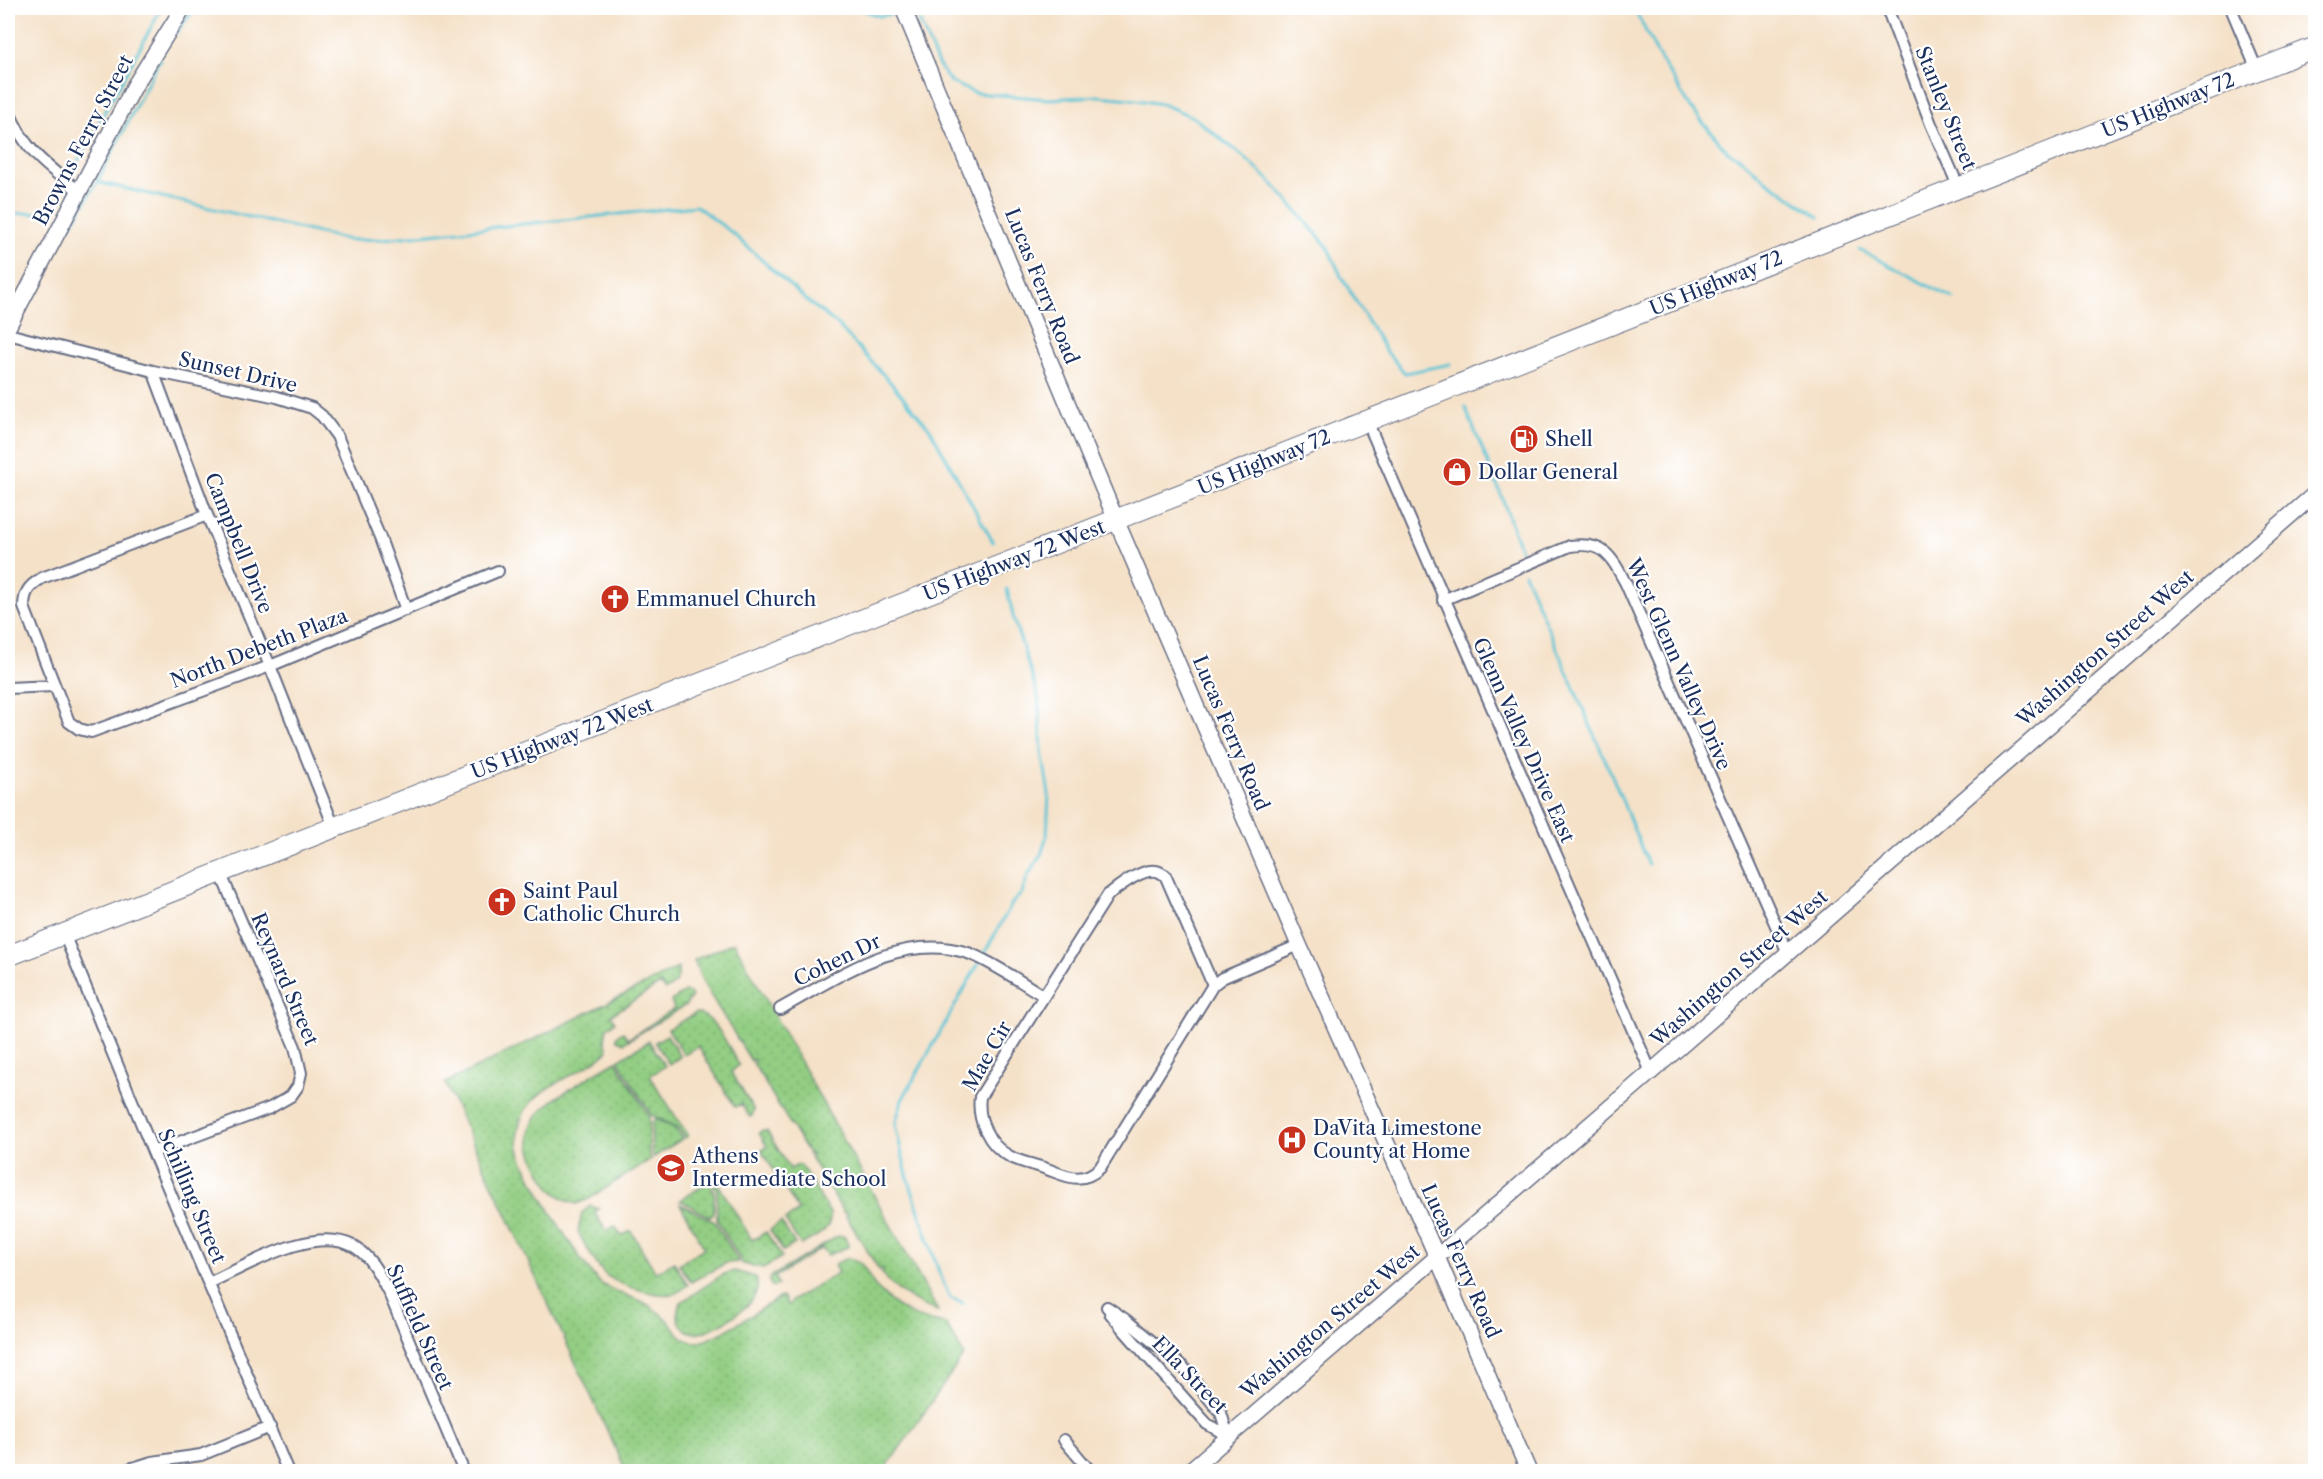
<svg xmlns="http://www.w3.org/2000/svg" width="2323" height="1479" font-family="'Libre Caslon Text',serif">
	<defs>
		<pattern id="grass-dots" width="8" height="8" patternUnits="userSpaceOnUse" patternTransform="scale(1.5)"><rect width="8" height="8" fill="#93ce83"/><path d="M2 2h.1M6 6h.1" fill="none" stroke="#7eb174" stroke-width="1.8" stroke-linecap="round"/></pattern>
	</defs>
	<rect width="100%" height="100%" fill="#fff"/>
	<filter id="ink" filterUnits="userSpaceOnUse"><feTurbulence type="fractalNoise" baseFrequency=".0167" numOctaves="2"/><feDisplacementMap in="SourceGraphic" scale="12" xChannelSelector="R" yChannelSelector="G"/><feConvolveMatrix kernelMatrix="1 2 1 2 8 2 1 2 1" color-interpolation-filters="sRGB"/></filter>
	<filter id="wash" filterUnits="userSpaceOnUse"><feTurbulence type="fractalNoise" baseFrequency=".008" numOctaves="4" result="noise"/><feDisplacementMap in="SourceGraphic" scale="24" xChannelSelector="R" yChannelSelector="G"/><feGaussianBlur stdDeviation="1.35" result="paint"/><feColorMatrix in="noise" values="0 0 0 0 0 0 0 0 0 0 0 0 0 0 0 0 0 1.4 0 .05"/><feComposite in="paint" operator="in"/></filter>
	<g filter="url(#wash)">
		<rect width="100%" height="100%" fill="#f5e1c8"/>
		<path fill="url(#grass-dots)" stroke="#577e70" stroke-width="1.5" d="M734 942 938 1311C914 1304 896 1292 881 1272L883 1271 882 1268 879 1270 846 1216 848 1214 847 1212 844 1213 810 1157 813 1155 811 1153 809 1155 753 1063 755 1062 754 1059 751 1061 703 983 694 960Z
			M678 968C679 980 676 985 665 990L660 984 611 1015 615 1022 607 1028 605 1041 608 1050 604 1054C580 1076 536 1084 522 1117 518 1126 517 1138 519 1148 523 1171 584 1270 602 1284 616 1295 637 1296 651 1307 657 1311 664 1316 669 1322 677 1331 682 1342 697 1342 715 1341 763 1307 781 1297H784L787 1305 790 1304 791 1301 838 1273 834 1265C841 1260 848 1256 856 1260 864 1264 868 1276 873 1283 891 1307 916 1320 946 1324L964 1355 884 1471H626L445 1083Z
			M685 992 690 993 692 996 686 1005 624 1043 617 1040V1036L623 1032 628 1039 674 1009 671 1001Z
			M696 1013C715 1014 730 1050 739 1065L731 1072 754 1110 752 1116 750 1117 741 1104 735 1107 698 1046 684 1055 668 1029Z
			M667 1035 680 1057 669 1064 655 1042Z
			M649 1041 665 1066 650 1076 688 1136 685 1138 678 1128 651 1115 618 1060Z
			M616 1061 649 1116V1155L651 1159 589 1199 576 1204C554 1196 548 1187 538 1167 516 1126 539 1108 573 1087 587 1078 602 1069 616 1061Z
			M656 1119 676 1129 682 1139 654 1157 652 1154V1122Z
			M761 1131H767L790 1169 798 1165H801L830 1213C833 1231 814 1237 801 1245L785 1220 799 1211 761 1150 767 1147 759 1133Z
			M715 1179 752 1240 766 1232 782 1257 763 1268 743 1264 717 1220V1190L711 1181Z
			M709 1182 714 1192V1214L710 1217 680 1200Z
			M680 1204 715 1222 739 1262 726 1263 691 1282 679 1264 704 1248Z
			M590 1206 599 1209 594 1212 606 1231 615 1226 621 1236 631 1231 656 1273 674 1262 688 1285C682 1289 679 1293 672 1294 657 1297 617 1285 606 1275 594 1264 586 1246 578 1232L582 1213Z
			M781 1222 795 1244 783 1251 770 1230Z
			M838 1236H844L849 1246 828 1255 822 1248 775 1277 778 1285 773 1287 770 1284 769 1279 772 1276Z
			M734 1271 756 1277C763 1297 743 1310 728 1320 714 1328 689 1344 679 1321 677 1315 677 1309 680 1303L722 1275Z"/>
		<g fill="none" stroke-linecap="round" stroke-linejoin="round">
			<path stroke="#58c3d4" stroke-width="3" d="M858 8 879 16 895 14
				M1634 8 1658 55 1691 108 1727 151 1740 158 1763 178 1819 217
				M915 11 938 64 950 82 975 93 1050 99 1098 96 1131 99 1162 104 1193 117 1244 157 1273 184 1327 246 1341 276 1385 350 1405 373 1451 364
				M176 33 195 8
				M78 161 161 9
				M97 182 160 59
				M8 214 31 213 50 217 58 198
				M70 227 97 182 349 240 383 239 696 206 731 232 807 301 837 324 891 383 930 429 993 542
				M1860 250 1954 299
				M1465 407 1502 497 1522 554
				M1524 573 1613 778 1648 864
				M963 1303 950 1298 939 1272 907 1175 895 1125 902 1100 1013 902 1022 893 1028 875 1041 855 1047 835 1049 794 1042 752 1038 695 1014 620 1007 589"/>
		</g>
	</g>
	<g filter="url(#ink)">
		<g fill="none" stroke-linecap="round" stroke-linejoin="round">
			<g stroke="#676d83" stroke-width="14">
				<path id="street" d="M1887 8 1931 124 1959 188
					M2231 8 2257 70
					M8 109C24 150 45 165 79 191
					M8 334 153 371 277 397 312 408 322 416 337 436 380 538 406 610
					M153 371 207 515 270 666 334 827
					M1367 421 1651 1072
					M207 515 42 578C29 586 24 592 24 607L69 722 79 729 91 732 270 666 498 571
					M1443 600 1570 546C1604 541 1611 556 1626 584L1788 953
					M8 688 54 686
					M64 934 153 1152 288 1472
					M1213 985 1165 875C1162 874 1159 871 1156 871 1142 868 1118 887 1108 895L980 1097C977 1119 988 1145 1009 1156 1019 1162 1033 1164 1044 1168 1065 1175 1080 1186 1100 1168L1213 985 1222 978 1299 945
					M780 1009C837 978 900 931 968 953 991 961 1022 983 1044 996
					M153 1152 270 1108 291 1096 298 1086 301 1073 295 1047 220 872
					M209 1283C247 1266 312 1225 353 1246 371 1256 380 1276 389 1293L464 1472
					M1107 1307 1126 1320 1183 1367 1221 1413 1228 1436
					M1110 1313 1122 1328 1207 1424 1228 1436
					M1064 1440 1091 1472
					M120 1472 152 1462 201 1455 270 1427"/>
			</g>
			<g stroke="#676d83" stroke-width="18">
				<path id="secondary" d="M903 8 1116 520 1299 945 1437 1257 1529 1472
					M8 327 135 85 183 8
					M1188 1472 1651 1072 2316 493"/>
			</g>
			<g stroke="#676d83" stroke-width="22">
				<path id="highway" d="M8 956 2316 47"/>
			</g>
			<use href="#street" stroke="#fff" stroke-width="10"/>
			<use href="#secondary" stroke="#fff" stroke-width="15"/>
			<use href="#highway" stroke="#fff" stroke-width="20"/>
		</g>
	</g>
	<defs>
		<g id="fuel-disc" transform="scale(1.5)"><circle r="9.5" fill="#c8321e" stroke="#fff"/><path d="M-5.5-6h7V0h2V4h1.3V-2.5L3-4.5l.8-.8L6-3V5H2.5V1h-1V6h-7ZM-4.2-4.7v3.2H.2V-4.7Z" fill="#fff"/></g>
		<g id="shop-disc" transform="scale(1.5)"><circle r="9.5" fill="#c8321e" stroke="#fff"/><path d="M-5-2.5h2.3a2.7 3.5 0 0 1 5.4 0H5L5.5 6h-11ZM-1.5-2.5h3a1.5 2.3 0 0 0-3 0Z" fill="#fff"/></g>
		<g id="church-disc" transform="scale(1.5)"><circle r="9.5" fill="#c8321e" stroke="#fff"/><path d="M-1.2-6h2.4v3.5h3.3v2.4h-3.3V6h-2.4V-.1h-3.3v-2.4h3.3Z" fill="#fff"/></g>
		<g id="hospital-disc" transform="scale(1.5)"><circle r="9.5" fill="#c8321e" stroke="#fff"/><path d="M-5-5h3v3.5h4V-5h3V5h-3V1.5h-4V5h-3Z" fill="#fff"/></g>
		<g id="school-disc" transform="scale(1.5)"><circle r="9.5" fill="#c8321e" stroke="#fff"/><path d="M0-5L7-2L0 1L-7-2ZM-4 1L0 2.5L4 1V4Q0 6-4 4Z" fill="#fff"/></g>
	</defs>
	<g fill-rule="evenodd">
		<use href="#fuel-disc" x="1524" y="439"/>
		<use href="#shop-disc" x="1457" y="472"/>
		<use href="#church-disc" x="615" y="599"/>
		<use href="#church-disc" x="502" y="902"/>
		<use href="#hospital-disc" x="1292" y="1140"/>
		<use href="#school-disc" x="671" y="1168"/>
	</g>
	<g text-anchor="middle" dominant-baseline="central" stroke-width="4.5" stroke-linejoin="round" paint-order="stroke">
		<g font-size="20" fill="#1b2f5e" stroke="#fff">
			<text transform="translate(2168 105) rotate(-22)">US Highway 72</text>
			<text transform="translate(1946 108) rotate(68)">Stanley Street</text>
			<text transform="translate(83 140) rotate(-62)">Browns Ferry Street</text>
			<text transform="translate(1716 283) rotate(-22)">US Highway 72</text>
			<text transform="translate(1042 286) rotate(68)">Lucas Ferry Road</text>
			<text transform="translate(238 372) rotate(13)">Sunset Drive</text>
			<text transform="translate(1264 462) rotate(-22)">US Highway 72</text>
			<text transform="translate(239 543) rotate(68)">Campbell Drive</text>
			<text transform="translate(1014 560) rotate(-21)">US Highway 72 West</text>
			<text transform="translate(259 648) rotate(-21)">North Debeth Plaza</text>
			<text transform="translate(2105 648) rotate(-41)">Washington Street West</text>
			<text transform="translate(1679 664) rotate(66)">West Glenn Valley Drive</text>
			<text transform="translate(1231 733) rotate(67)">Lucas Ferry Road</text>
			<text transform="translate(562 738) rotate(-21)">US Highway 72 West</text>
			<text transform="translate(1524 740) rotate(66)">Glenn Valley Drive East</text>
			<text transform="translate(837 960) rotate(-26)">Cohen Dr</text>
			<text transform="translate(1739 968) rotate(-41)">Washington Street West</text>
			<text transform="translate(285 979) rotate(67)">Reynard Street</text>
			<text transform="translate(987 1056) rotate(-60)">Mae Cir</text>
			<text transform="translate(192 1196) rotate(67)">Schilling Street</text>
			<text transform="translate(1461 1261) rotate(66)">Lucas Ferry Road</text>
			<text transform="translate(1330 1321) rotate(-40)">Washington Street West</text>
			<text transform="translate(420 1327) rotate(66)">Suffield Street</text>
			<text transform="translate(1190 1375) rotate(46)">Ella Street</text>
		</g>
		<g font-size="20" fill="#1b2f5e" stroke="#fff" text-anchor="start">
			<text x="1545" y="439">Shell</text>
			<text x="1478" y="472">Dollar General</text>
			<text x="636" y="599">Emmanuel Church</text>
			<text x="523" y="891">Saint Paul<tspan x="523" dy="23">Catholic Church</tspan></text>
			<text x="1313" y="1128">DaVita Limestone<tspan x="1313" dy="23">County at Home</tspan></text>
			<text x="692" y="1156">Athens<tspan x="692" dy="23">Intermediate School</tspan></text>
		</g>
	</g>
	<rect width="2323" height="1479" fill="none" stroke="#fff" stroke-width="30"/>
</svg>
